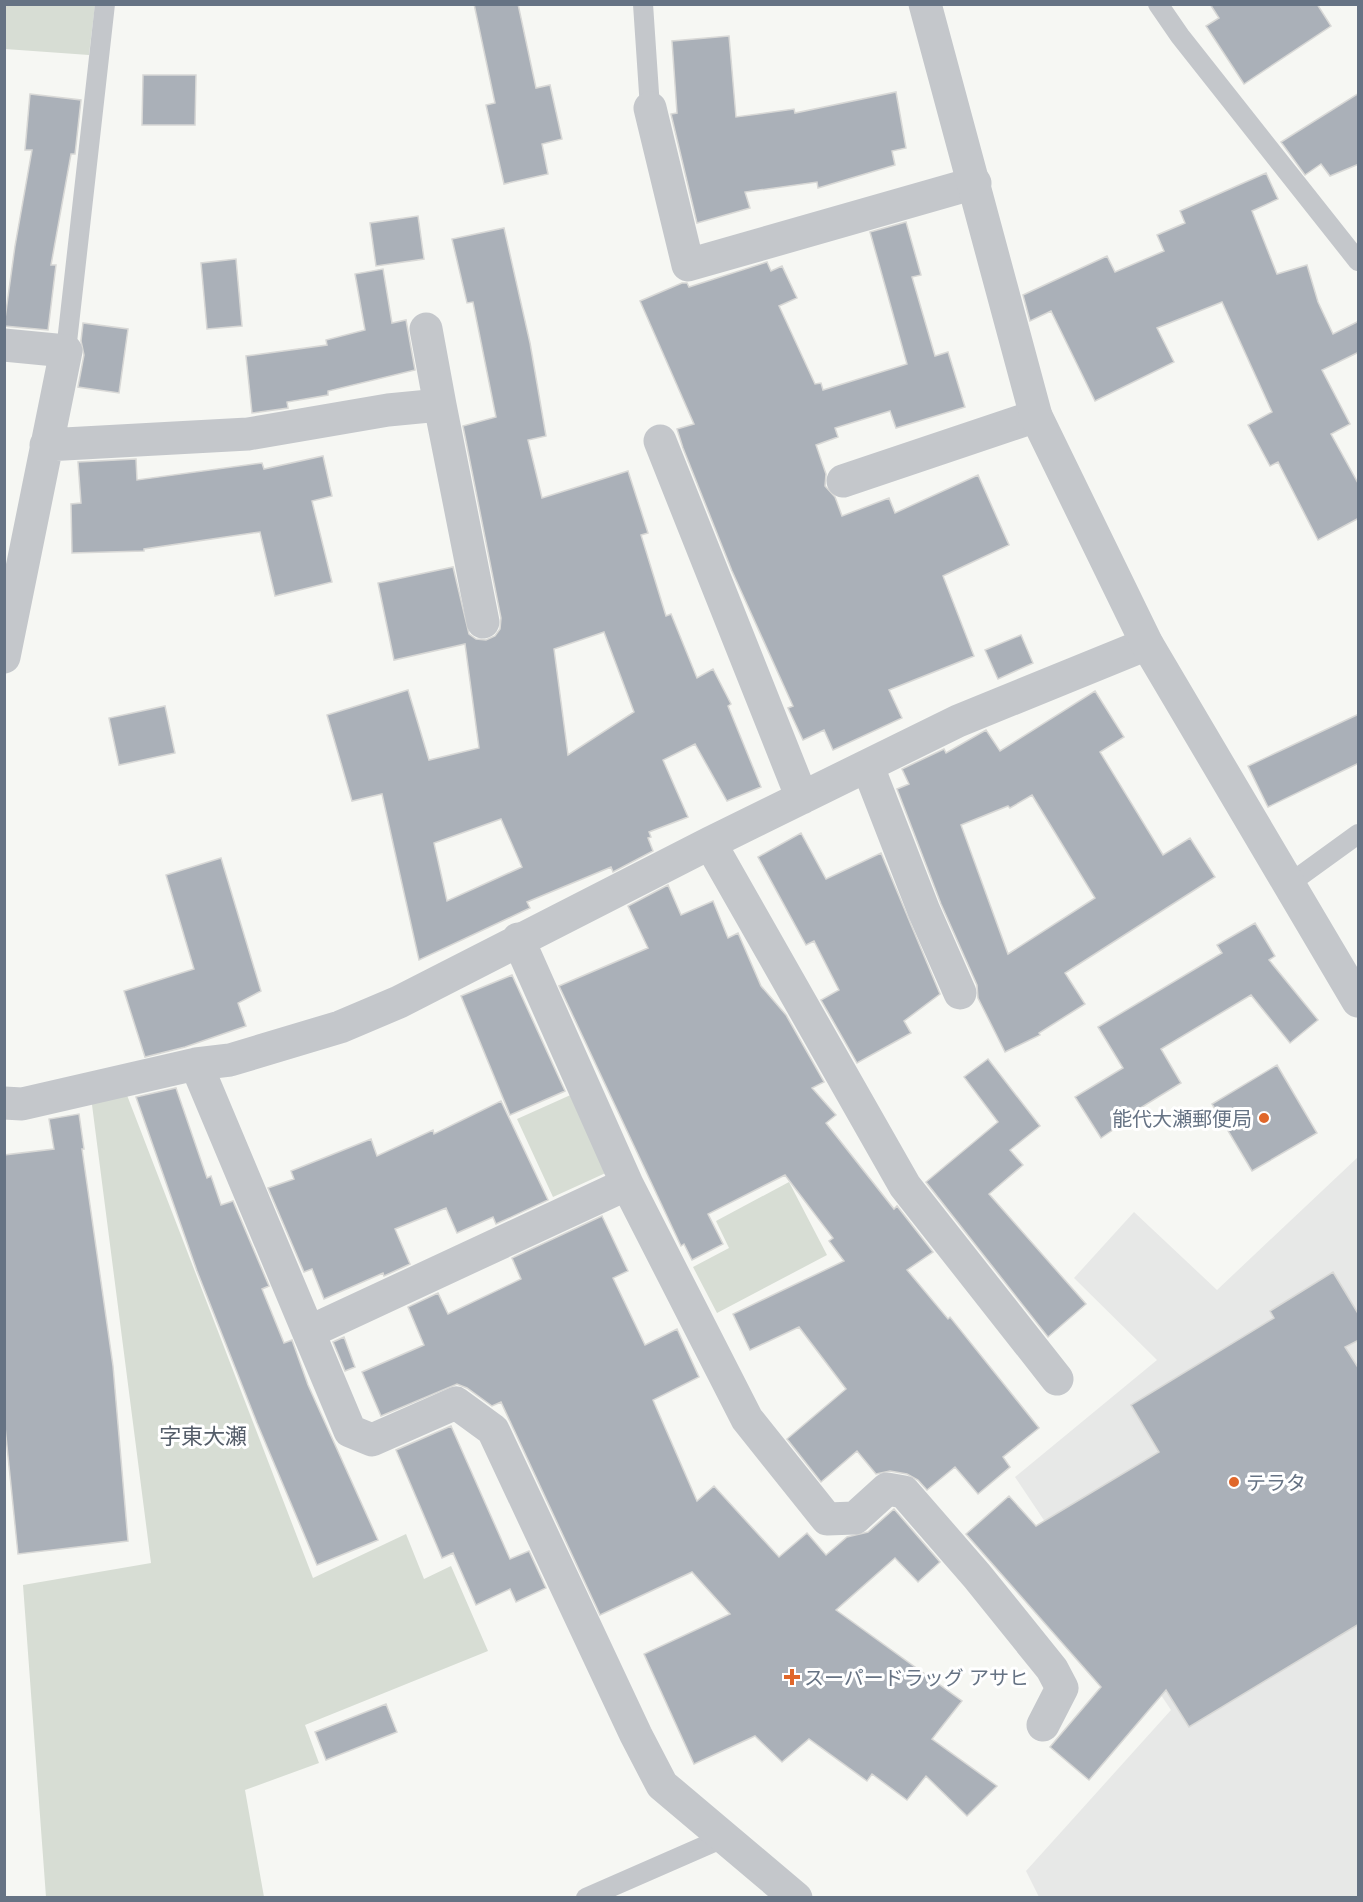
<svg xmlns="http://www.w3.org/2000/svg" width="1363" height="1902" font-family="'Noto Sans','Noto Sans JP',sans-serif">
	<rect width="100%" height="100%" fill="#f6f7f3"/>
	<path fill="#e7e8e7" d="M1358 1157V1897H1039L1026 1871 1171 1710 1015 1477 1157 1360 1074 1278 1134 1212 1217 1290Z"/>
	<path fill="#d7ddd4" d="M4 5H95L89 55 5 49Z
		M125 1090 313 1578 406 1534 424 1579 451 1566 488 1651 305 1725 319 1763 245 1790 264 1897H46L23 1585 151 1563 91 1097Z
		M575 1093 610 1171 553 1197 517 1119Z
		M789 1182 827 1255 717 1313 693 1267 729 1248 716 1221Z"/>
	<path fill="#aab0b8" stroke="#d8d8d6" stroke-width="1.5" fill-rule="evenodd" d="M474 4H518L536 88 550 85 562 139 542 144 548 174 504 184 486 105 495 103Z
		M1210 4H1317L1331 26 1244 84 1206 26 1219 18Z
		M729 36 736 117 794 109 795 113 896 92 906 148 892 151 895 165 818 188 817 182 745 192 750 208 697 223 671 114 677 113 672 41Z
		M143 75H196L195 125H142Z
		M1359 93V164L1330 176 1321 164 1305 175 1281 142Z
		M30 94 81 100 75 154H71L51 265H56L48 330 4 326 15 246 32 150H25Z
		M1266 173 1278 199 1252 211 1277 274 1307 265 1318 302 1333 334 1359 321V352L1322 370 1350 424 1331 434 1359 485V518L1318 540 1278 462 1270 466 1248 425 1272 412 1222 302 1157 328 1174 362 1095 401 1051 311 1030 321 1023 295 1107 256 1115 272 1164 251 1157 235 1185 223 1180 211Z
		M418 216 424 259 376 266 370 223Z
		M906 222 921 275 912 277 935 356 948 352 965 407 896 428 890 411 835 428 838 437 816 445 826 474 825 486 835 497 842 516 889 498 895 513 978 475 1009 545 943 576 974 656 889 690 902 718 833 750 824 730 803 740 788 708 793 706 732 571 683 448 677 429 694 424 640 301 682 283H687L689 287 767 262 771 271 782 266 797 298 779 306 815 384 821 383 823 390 907 364 870 232Z
		M504 228 530 343 546 436 528 440 542 498 628 471 648 533 641 535 666 616 671 614 697 678 713 669 731 704 728 706 761 787 727 801 695 744 663 760 688 817 649 832 651 837 648 838 653 851 613 872 611 867 527 902 530 908 419 960 382 794 352 801 327 715 408 690 429 760 479 748 465 644 394 660 378 583 453 567 469 634 476 639 486 640 495 636 500 629 501 618 463 426 496 417 473 302 467 303 452 239ZM604 632 634 712 568 755 554 649ZM501 819 522 867 447 901 434 843Z
		M236 259 242 326 207 329 201 263Z
		M383 269 392 323 406 320 415 370 328 391V395L287 402 288 408 252 413 246 356 327 345 326 340 365 330 355 274Z
		M83 323 128 329 119 393 78 387 84 355 81 341Z
		M323 456 332 496 312 501 332 582 275 596 260 532 144 549V551L72 553 71 504 81 503 78 462 136 459 137 480 262 463 264 469Z
		M1021 635 1033 663 998 679 985 650Z
		M1095 691 1124 737 1100 752 1163 855 1190 838 1215 877 1065 973 1085 1004 1039 1033 1040 1035 1005 1052 978 998 977 985 941 904 897 789 909 784 902 769 944 749 946 753 986 730 1000 751ZM1032 795 1095 898 1008 954 961 825 1008 806 1010 808Z
		M165 706 175 753 119 765 109 718Z
		M1359 714V763L1268 807 1248 766Z
		M801 833 826 879 881 853 940 994 904 1021 911 1033 857 1063 821 1000 839 990 814 941 806 945 758 857Z
		M221 858 261 991 238 1003 246 1026 185 1047 145 1057 124 991 194 969 166 875Z
		M668 885 681 915 713 901 728 938 738 933 761 986 786 1015 824 1082 812 1088 836 1115 826 1123 894 1209 897 1206 933 1252 907 1270 948 1319 950 1317 1039 1428 1003 1457 1010 1467 978 1494 955 1467 927 1490 918 1480 907 1474 890 1471 876 1474 857 1451 821 1482 787 1439 846 1389 799 1327 750 1350 733 1314 844 1261 829 1241 833 1238 785 1175 708 1214 723 1244 692 1260 684 1244 681 1246 559 986 648 948 628 906Z
		M1255 923 1275 956 1269 960 1318 1020 1290 1043 1251 995 1161 1049 1181 1083 1124 1118 1126 1121 1101 1138 1075 1097 1123 1068 1098 1027 1222 953 1217 945Z
		M512 975 565 1091 510 1115 461 996Z
		M988 1059 1040 1126 1010 1150 1023 1165 989 1194 1086 1304 1048 1337 926 1182 998 1122 964 1077Z
		M1277 1065 1317 1133 1252 1171 1212 1104Z
		M176 1088 207 1178 211 1176 221 1205 233 1201 269 1286 262 1289 284 1343 292 1340 308 1385 378 1540 317 1565 257 1423 197 1271 136 1097Z
		M501 1101 548 1200 496 1224 493 1217 457 1233 446 1208 395 1229 410 1264 384 1276 383 1273 324 1299 312 1269 304 1272 268 1188 294 1179 291 1171 371 1139 377 1156 433 1130 434 1134Z
		M79 1114 84 1149H82L113 1366 128 1541 18 1554 4 1417V1155L54 1149 49 1119Z
		M602 1216 628 1271 613 1278 645 1345 677 1329 699 1377 653 1400 697 1501 714 1486 779 1557 807 1533 826 1555 847 1537 868 1532 894 1509 940 1562 918 1582 895 1558 836 1610 962 1701 932 1739 997 1786 967 1816 926 1776 907 1800 872 1774 867 1781 809 1739 782 1762 755 1736 694 1764 644 1654 730 1614 692 1572 600 1615 501 1402 492 1406 467 1388 457 1384 381 1416 362 1372 424 1345 408 1307 438 1293 448 1314 521 1279 512 1258Z
		M1333 1272 1359 1315V1340L1345 1347 1359 1369V1624L1189 1727 1166 1690 1089 1780 1050 1747 1101 1687 966 1534 1009 1496 1036 1526 1159 1452 1131 1405 1274 1318 1270 1311Z
		M344 1337 355 1367 345 1371 333 1342Z
		M451 1426 510 1559 529 1551 546 1588 516 1602 510 1589 476 1605 453 1553 442 1558 396 1450Z
		M386 1704 397 1732 326 1760 315 1732Z"/>
	<g fill="none" stroke-linecap="round" stroke-linejoin="round">
		<path stroke="#c4c7cb" stroke-width="20" d="M643 4 650 108
			M1158 4 1180 36 1358 261
			M66 351 105 4
			M1289 884 1358 834
			M586 1898 723 1838"/>
		<path stroke="#c4c7cb" stroke-width="33" d="M650 108 688 265 975 183
			M4 345 66 351 4 657
			M440 405 483 622
			M660 441 802 798
			M46 445 248 434 388 410 440 405 426 329
			M843 481 1036 416
			M868 767 924 911 960 993
			M710 843 905 1186 1057 1379
			M518 939 627 1184 747 1419 827 1519 855 1518 887 1489 904 1492 977 1576 1052 1669 1062 1688 1043 1725
			M196 1064 350 1431 372 1440 456 1403 493 1430 636 1735 662 1785 796 1898
			M4 1103 22 1104 196 1064 230 1060 340 1027 399 1002 710 843 958 721 1147 644
			M309 1332 627 1184"/>
		<path stroke="#c4c7cb" stroke-width="33" d="M925 4 1036 416 1147 644 1358 1001"/>
	</g>
	<g fill="#e0672a" stroke="#fff" stroke-width="2">
		<circle cx="1264" cy="1118" r="6"/>
		<circle cx="1234" cy="1482" r="6"/>
		<path d="M789 1668h6v6h6v6h-6v6h-6v-6h-6v-6h6z"/>
	</g>
	<g text-anchor="middle" dominant-baseline="central" stroke-width="6" stroke-linejoin="round" paint-order="stroke">
		<g font-size="20" fill="#667384" stroke="#fff" text-anchor="start">
			<text x="1252" y="1118" text-anchor="end">能代大瀬郵便局</text>
			<text x="1246" y="1482">テラタ</text>
			<text x="804" y="1677">スーパードラッグ アサヒ</text>
		</g>
		<g font-size="22" fill="#545d69" stroke="#fff">
			<text x="203" y="1435">字東大瀬</text>
		</g>
	</g>
	<rect width="1363" height="1902" fill="none" stroke="#667384" stroke-width="12"/>
</svg>
